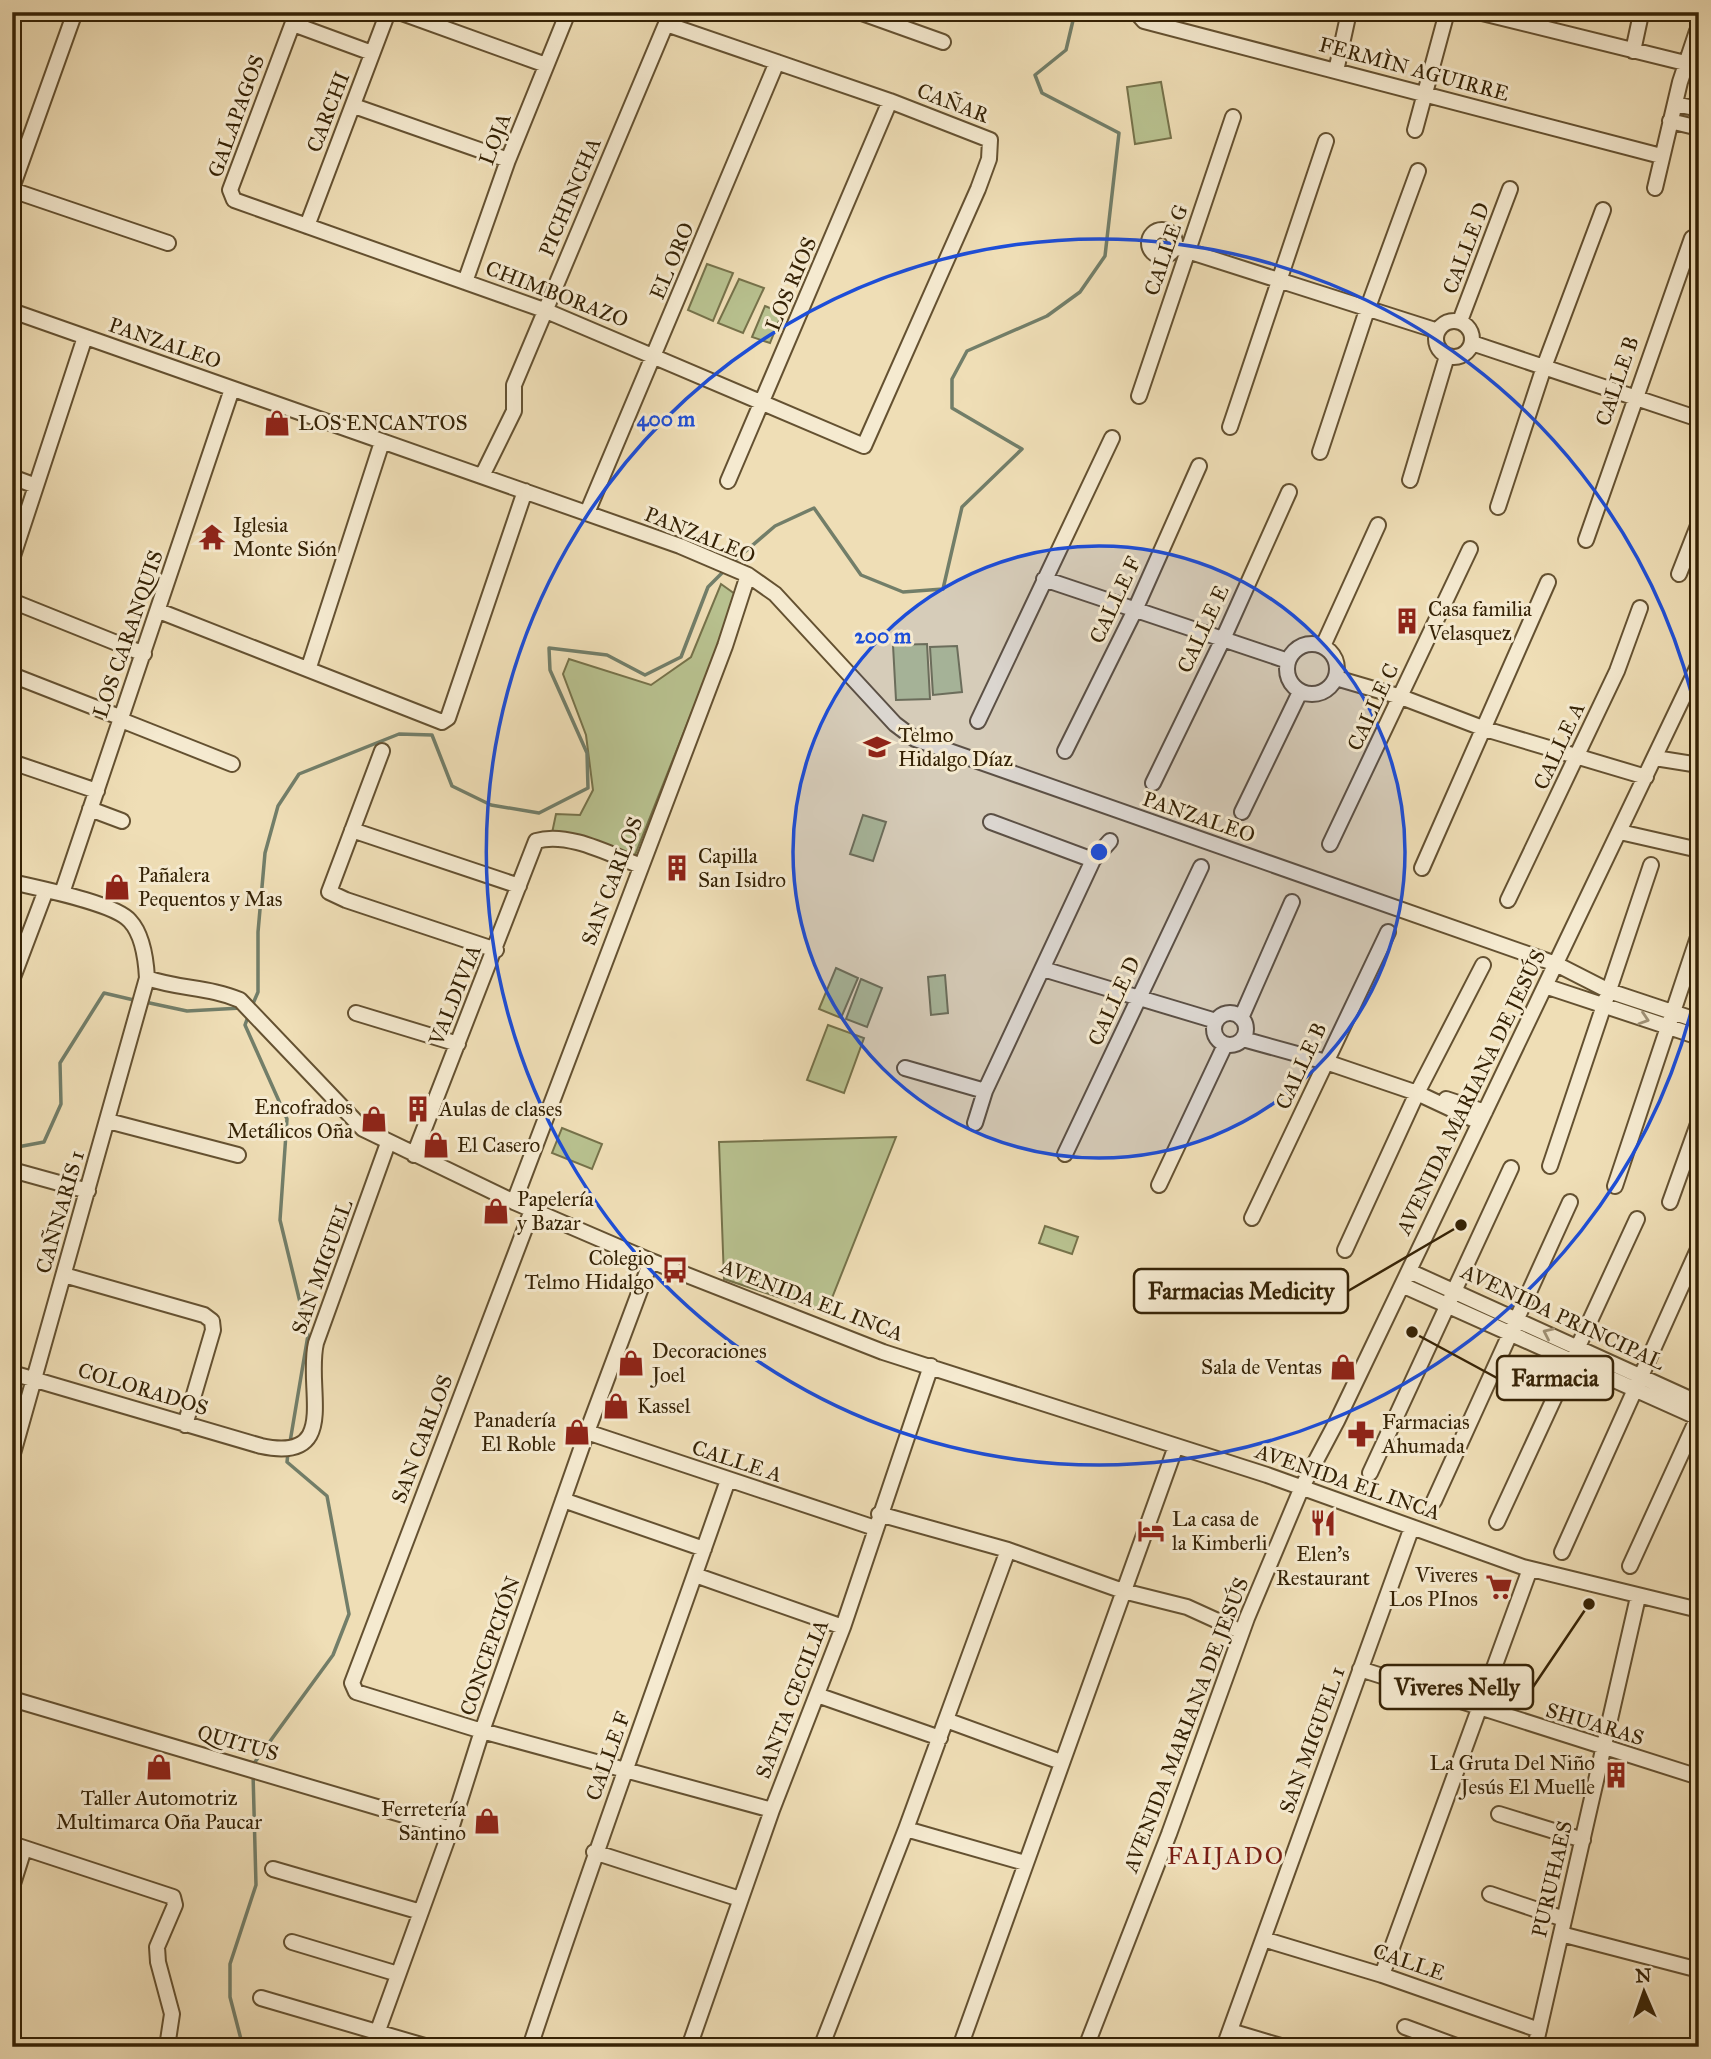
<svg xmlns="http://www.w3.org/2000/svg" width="1711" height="2059" font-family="'IM FELL Great Primer',serif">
	<rect width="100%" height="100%" fill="#efdeb6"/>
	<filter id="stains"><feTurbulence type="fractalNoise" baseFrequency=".00286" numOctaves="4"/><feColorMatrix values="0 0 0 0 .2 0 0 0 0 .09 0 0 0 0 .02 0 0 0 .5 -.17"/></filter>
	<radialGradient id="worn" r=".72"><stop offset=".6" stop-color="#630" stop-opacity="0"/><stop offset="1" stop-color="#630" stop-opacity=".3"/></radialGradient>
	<path fill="#b8c18f" stroke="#76724a" stroke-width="2" d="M1161 82 1171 138 1135 144 1127 87Z
		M707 264 733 273 713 321 688 310Z
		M739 279 764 288 743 333 718 323Z
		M765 306 782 313 770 343 752 337Z
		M721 584 735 594 736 601 635 855 552 833 556 814 580 815 593 790 586 735 563 674 569 659 651 685 691 657Z
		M927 644 930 699 896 700 893 645Z
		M957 646 962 692 933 695 930 647Z
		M863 815 886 822 873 861 850 854Z
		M836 968 858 978 841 1018 819 1009Z
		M945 975 948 1013 931 1015 928 977Z
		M861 979 882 988 867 1027 846 1019Z
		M828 1025 864 1038 844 1093 807 1080Z
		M562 1128 602 1144 592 1169 552 1153Z
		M896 1137 826 1313 724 1279 719 1142Z
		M1045 1226 1078 1237 1072 1254 1039 1243Z"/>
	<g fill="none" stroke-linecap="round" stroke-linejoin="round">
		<path stroke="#727e69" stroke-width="3.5" d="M733 562 775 526 814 508 861 575 903 592 943 589 962 507 1022 449 952 408V379L967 351 1047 316 1080 292 1105 256 1119 133 1042 93 1035 75 1066 50 1075 12
			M145 1002 187 1011 241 1008
			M252 1006 258 992V932L265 853 278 806 299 774 399 734 432 735 452 786 491 805 539 813 588 788 587 753 550 670 549 648 607 655 645 675 681 657 708 587 725 570
			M249 1014 245 1025 287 1119 280 1220 308 1335 290 1442
			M12 1148 44 1142 61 1104 60 1063 104 993 138 1001
			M252 1766 333 1655 349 1614 327 1496 287 1462 288 1453
			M243 2047 230 1997V1964L256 1885 253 1773"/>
		<g stroke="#645131" stroke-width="18">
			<path id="minor" d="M297 12 230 190 234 200 544 310 864 446 978 189 989 159 990 140 890 101 666 24
				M399 12 546 65
				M859 12 943 42
				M1136 12 1144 21 1661 156
				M1478 12 1685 63
				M293 24 372 53
				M1633 51 1641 14
				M1336 71 1349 12
				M1675 104 1699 109
				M354 106 508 160
				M1670 121 1699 128
				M1415 130 1447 12
				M12 188 75 12
				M1655 188 1680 82 1697 31
				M12 190 168 243
				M307 226 388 12
				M1149 243a13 13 0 1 1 26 0a13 13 0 1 1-26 0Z
				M1175 247 1438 331
				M465 282 508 160 568 12
				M12 311 680 546 748 575 775 594 895 724 915 739 1556 964 1609 991 1699 1021
				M1436 339a18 18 0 1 1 36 0a18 18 0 1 1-36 0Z
				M1460 321 1510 189
				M1472 343 1699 419
				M1139 396 1233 117
				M1230 427 1326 141
				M1320 452 1367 310 1418 171
				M482 476 514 411V385L671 12
				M12 477 36 486
				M1410 480 1447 356
				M728 481 890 101
				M1498 507 1544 367 1603 210
				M587 513 777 62
				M1586 540 1692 238
				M12 559 85 337
				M1679 574 1699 523
				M1044 579 1288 661
				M12 601 144 654
				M159 611 442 722 448 718 525 491
				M1287 669a25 25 0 1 1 50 0a25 25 0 1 1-50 0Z
				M1323 646 1378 525
				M309 667 382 442
				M12 675 122 718
				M1336 678 1401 697 1485 729 1646 777
				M121 720 232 764
				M978 721 1112 438
				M382 751 329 892 346 900 496 950
				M1065 751 1135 610 1199 466
				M1655 758 1699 765
				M12 762 97 791
				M1153 783 1223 639 1289 492
				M90 809 122 821
				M1242 812 1300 692
				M991 822 1093 860
				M352 830 519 886
				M1620 832 1699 850
				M1330 844 1470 549
				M1422 868 1548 582
				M12 882C37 888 115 903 130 921 143 935 146 960 147 978 178 989 210 987 240 1000L363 1129 514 1202 651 1261 883 1352 1267 1475 1523 1567 1699 1610
				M62 893 232 389
				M1508 900 1617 671 1640 608
				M1043 969 1216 1021
				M12 980 46 890
				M1545 986 1699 1037
				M1214 1029a16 16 0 1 1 32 0a16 16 0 1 1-32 0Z
				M356 1013 458 1044
				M1241 1018 1292 902
				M1243 1039 1326 1062 1417 1093 1479 1122
				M905 1068 985 1091
				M1446 1099 1485 1112
				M108 1121 238 1155
				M975 1123 985 1091 1093 860 1110 841
				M1065 1154 1201 867
				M414 1155 536 841C568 831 611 855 641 866
				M1550 1166 1651 865
				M12 1170 88 1191
				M1159 1185 1225 1045
				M1615 1186 1699 934
				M514 1202 725 646 748 575
				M1670 1202 1699 1121
				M532 1210 352 1683 356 1692 482 1731 772 1810
				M1252 1218 1388 932
				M1345 1250 1417 1093 1483 965
				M1409 1271 1699 1403
				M64 1275 204 1315 212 1321 213 1330 185 1425
				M1402 1285 1699 1418
				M12 1373 261 1446C341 1463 305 1389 316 1343L388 1143
				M587 1432 875 1528
				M12 1457 147 978
				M1370 1473 1511 1168
				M563 1500 704 1549
				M1434 1501 1570 1202
				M879 1514 1008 1550
				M1497 1522 1637 1219
				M1562 1552 1699 1247
				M1630 1566 1699 1415
				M695 1575 843 1627
				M1360 1669 1699 1777
				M817 1695 940 1738
				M12 1699 451 1829
				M946 1720 1061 1762
				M1499 1814 1583 1840
				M906 1829 1025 1863
				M12 1844 173 1897 175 1905 157 1947 158 1962 172 2014 167 2047
				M594 1852 740 1899
				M273 1869 421 1912
				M12 1887 24 1849
				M1490 1894 1564 1919
				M1561 1934 1699 1970
				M1263 1939 1382 1975 1539 2030
				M292 1942 398 1974
				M1382 1975 1530 1569
				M261 1998 428 2047
				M1405 2027 1459 2047
				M1230 2031 1284 2047
				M822 2045 906 1829 1008 1550 1123 1591 1187 1607 1242 1632
				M372 2047 451 1829 482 1731 587 1432 651 1261
				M530 2047C593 1857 662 1669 728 1480
				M689 2047 772 1810 843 1627 931 1366
				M960 2047 1176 1446
				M1086 2047 1169 1834 1247 1618 1302 1487 1337 1421 1699 664
				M1224 2047 1412 1527
				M1535 2047 1638 1597"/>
		</g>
		<use href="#minor" stroke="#f5ead0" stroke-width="14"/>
	</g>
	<defs><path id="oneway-chevron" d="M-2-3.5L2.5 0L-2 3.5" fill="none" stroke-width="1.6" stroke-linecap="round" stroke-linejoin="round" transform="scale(1.75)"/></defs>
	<g stroke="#9f9075">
		<use href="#oneway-chevron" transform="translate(1644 1019) rotate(18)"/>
		<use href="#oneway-chevron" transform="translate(1548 1333) rotate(-155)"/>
	</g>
	<circle cx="1099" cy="852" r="306" fill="#1d4ed8" fill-opacity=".12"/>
	<g fill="none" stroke="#1d4ed8" stroke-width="3.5">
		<circle cx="1099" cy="852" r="306"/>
		<path d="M1699 979A613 613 0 1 1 1699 725"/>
	</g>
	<defs>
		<g id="shop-bare" transform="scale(2.1)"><path d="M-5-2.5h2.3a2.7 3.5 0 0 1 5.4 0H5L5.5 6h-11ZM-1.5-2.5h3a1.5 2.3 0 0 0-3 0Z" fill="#8f2418" stroke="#f5ead0" stroke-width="2.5" paint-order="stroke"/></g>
		<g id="temple-bare" transform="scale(2.1)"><path d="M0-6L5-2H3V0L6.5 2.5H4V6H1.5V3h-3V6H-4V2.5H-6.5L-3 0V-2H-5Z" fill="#8f2418" stroke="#f5ead0" stroke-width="2.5" paint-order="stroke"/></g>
		<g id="building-bare" transform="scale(2.1)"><path d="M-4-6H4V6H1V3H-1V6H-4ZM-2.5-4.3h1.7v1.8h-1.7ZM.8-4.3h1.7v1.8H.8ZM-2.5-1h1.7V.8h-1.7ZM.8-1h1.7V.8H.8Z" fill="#8f2418" stroke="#f5ead0" stroke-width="2.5" paint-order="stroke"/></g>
		<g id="school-bare" transform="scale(2.1)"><path d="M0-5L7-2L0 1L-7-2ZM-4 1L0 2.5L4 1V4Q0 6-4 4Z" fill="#8f2418" stroke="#f5ead0" stroke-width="2.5" paint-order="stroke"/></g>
		<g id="bus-bare" transform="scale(2.1)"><path d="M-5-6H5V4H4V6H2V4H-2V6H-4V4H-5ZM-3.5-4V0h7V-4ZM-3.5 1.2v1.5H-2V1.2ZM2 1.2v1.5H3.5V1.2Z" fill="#8f2418" stroke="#f5ead0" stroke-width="2.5" paint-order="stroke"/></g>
		<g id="pharmacy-bare" transform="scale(2.1)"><path d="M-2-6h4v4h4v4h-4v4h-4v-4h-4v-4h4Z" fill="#8f2418" stroke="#f5ead0" stroke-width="2.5" paint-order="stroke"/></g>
		<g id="restaurant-bare" transform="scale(2.1)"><path d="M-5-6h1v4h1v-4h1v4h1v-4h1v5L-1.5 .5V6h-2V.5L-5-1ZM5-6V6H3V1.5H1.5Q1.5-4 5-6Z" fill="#8f2418" stroke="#f5ead0" stroke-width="2.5" paint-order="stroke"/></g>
		<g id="hotel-bare" transform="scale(2.1)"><path d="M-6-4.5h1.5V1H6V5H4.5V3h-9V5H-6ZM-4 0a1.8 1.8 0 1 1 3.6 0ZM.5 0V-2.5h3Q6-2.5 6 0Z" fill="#8f2418" stroke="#f5ead0" stroke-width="2.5" paint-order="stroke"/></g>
		<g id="supermarket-bare" transform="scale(2.1)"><path d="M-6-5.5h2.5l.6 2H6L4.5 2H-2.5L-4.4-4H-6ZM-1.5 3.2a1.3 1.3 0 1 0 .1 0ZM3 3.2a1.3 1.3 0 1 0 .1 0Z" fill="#8f2418" stroke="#f5ead0" stroke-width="2.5" paint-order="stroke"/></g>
	</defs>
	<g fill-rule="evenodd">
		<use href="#shop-bare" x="277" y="423"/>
		<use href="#temple-bare" x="212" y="537"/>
		<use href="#building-bare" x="1407" y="621"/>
		<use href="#school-bare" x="877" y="747"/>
		<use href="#building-bare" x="677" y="868"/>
		<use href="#shop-bare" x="117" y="887"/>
		<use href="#building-bare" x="418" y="1109"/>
		<use href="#shop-bare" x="374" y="1119"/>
		<use href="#shop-bare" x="436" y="1145"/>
		<use href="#shop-bare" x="496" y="1211"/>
		<use href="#bus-bare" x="675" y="1270"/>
		<use href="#shop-bare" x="631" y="1363"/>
		<use href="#shop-bare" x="1343" y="1367"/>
		<use href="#shop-bare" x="616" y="1406"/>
		<use href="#shop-bare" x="577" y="1432"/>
		<use href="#pharmacy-bare" x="1361" y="1434"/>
		<use href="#restaurant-bare" x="1323" y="1523"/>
		<use href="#hotel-bare" x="1151" y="1531"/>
		<use href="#supermarket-bare" x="1499" y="1587"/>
		<use href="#shop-bare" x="159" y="1767"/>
		<use href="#building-bare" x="1616" y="1775"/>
		<use href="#shop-bare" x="487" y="1821"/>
	</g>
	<g text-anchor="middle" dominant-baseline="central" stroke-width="6" stroke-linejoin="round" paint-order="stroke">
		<g font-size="21" fill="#352205" stroke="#f5ead0">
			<text transform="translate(1414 69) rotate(15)">FERMÌN AGUIRRE</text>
			<text transform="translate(953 103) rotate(21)">CAÑAR</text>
			<text transform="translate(328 112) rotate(-69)">CARCHI</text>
			<text transform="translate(236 116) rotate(-70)">GALAPAGOS</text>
			<text transform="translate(495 139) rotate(-69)">LOJA</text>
			<text transform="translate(570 197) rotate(-67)">PICHINCHA</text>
			<text transform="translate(1466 248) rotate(-69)">CALLE D</text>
			<text transform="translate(1166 250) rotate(-71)">CALLE G</text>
			<text transform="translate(672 261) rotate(-67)">EL ORO</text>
			<text transform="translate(791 284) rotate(-67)">LOS RIOS</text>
			<text transform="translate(557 294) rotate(21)">CHIMBORAZO</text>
			<text transform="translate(165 343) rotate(19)">PANZALEO</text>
			<text transform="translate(1617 381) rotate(-71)">CALLE B</text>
			<text transform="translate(700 535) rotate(22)">PANZALEO</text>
			<text transform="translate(1115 600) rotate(-65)">CALLE F</text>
			<text transform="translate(1203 629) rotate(-65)">CALLE E</text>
			<text transform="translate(128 634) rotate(-71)">LOS CARANQUIS</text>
			<text transform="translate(1373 707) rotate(-65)">CALLE C</text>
			<text transform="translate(1559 746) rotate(-65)">CALLE A</text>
			<text transform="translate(1199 817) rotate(19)">PANZALEO</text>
			<text transform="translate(612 881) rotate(-69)">SAN CARLOS</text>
			<text transform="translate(455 995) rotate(-68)">VALDIVIA</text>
			<text transform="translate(1114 1001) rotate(-65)">CALLE D</text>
			<text transform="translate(1301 1066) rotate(-65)">CALLE B</text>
			<text transform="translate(1471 1092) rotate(-64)">AVENIDA MARIANA DE JESÚS</text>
			<text transform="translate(60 1212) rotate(-74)">CAÑNARIS 1</text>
			<text transform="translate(322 1267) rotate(-70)">SAN MIGUEL</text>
			<text transform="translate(812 1300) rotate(21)">AVENIDA EL INCA</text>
			<text transform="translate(1563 1317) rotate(25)">AVENIDA PRINCIPAL</text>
			<text transform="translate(143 1389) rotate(17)">COLORADOS</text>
			<text transform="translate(422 1439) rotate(-69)">SAN CARLOS</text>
			<text transform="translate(737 1461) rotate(18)">CALLE A</text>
			<text transform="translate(1348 1482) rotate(19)">AVENIDA EL INCA</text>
			<text transform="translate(490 1646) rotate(-71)">CONCEPCIÓN</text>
			<text transform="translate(792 1699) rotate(-69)">SANTA CECILIA</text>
			<text transform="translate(1595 1724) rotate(17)">SHUARAS</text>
			<text transform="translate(1186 1725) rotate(-69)">AVENIDA MARIANA DE JESÚS</text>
			<text transform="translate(1312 1740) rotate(-70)">SAN MIGUEL 1</text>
			<text transform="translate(238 1743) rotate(16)">QUITUS</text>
			<text transform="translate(608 1756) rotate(-70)">CALLE F</text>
			<text transform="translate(1552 1879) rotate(-77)">PURUHAES</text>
			<text transform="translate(1409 1962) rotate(19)">CALLE</text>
		</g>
		<g font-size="21" fill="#352205" stroke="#f5ead0" text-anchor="start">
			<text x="298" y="423">LOS ENCANTOS</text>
			<text x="233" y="525">Iglesia<tspan x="233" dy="24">Monte Sión</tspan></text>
			<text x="1428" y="609">Casa familia<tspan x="1428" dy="24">Velasquez</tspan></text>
			<text x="898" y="735">Telmo<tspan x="898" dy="24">Hidalgo Díaz</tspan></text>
			<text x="698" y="856">Capilla<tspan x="698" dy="24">San Isidro</tspan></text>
			<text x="138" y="875">Pañalera<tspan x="138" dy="24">Pequentos y Mas</tspan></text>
			<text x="353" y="1107" text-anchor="end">Encofrados<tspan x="353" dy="24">Metálicos Oña</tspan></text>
			<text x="439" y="1109">Aulas de clases</text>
			<text x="457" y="1145">El Casero</text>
			<text x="517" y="1199">Papelería<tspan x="517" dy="24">y Bazar</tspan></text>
			<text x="654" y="1258" text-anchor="end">Colegio<tspan x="654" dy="24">Telmo Hidalgo</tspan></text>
			<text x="652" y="1351">Decoraciones<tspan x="652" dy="24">Joel</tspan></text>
			<text x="1322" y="1367" text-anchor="end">Sala de Ventas</text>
			<text x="637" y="1406">Kassel</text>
			<text x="556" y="1420" text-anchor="end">Panadería<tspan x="556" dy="24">El Roble</tspan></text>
			<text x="1382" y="1422">Farmacias<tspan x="1382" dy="24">Ahumada</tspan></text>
			<text x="1172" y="1519">La casa de<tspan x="1172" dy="24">la Kimberli</tspan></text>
			<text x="1323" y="1554" text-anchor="middle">Elen's<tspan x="1323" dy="24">Restaurant</tspan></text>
			<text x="1478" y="1575" text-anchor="end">Viveres<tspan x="1478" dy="24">Los PInos</tspan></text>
			<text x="1595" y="1763" text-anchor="end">La Gruta Del Niño<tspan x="1595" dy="24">Jesús El Muelle</tspan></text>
			<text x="159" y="1798" text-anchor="middle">Taller Automotriz<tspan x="159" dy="24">Multimarca Oña Paucar</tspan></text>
			<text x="466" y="1809" text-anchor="end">Ferretería<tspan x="466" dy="24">Santino</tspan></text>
		</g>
		<g font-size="24" letter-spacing="2" fill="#7a1f14" stroke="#f5ead0">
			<text x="1226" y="1856">FAIJADO</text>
		</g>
	</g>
	<circle cx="1099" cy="852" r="10" fill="#1d4ed8" stroke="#f5ead0" stroke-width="3.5"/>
	<g font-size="21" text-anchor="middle" font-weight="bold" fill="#1d4ed8" stroke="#f5ead0" stroke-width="6" stroke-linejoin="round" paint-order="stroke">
		<text x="666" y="426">400 m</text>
		<text x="883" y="643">200 m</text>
	</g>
	<path fill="none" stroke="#352205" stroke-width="2.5" d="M1461 1225L1348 1291M1412 1332L1497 1378M1589 1604L1533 1687"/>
	<g fill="#352205" stroke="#f5ead0" stroke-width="2.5">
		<circle cx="1461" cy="1225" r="7"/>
		<circle cx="1412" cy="1332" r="7"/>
		<circle cx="1589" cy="1604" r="7"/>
	</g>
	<g fill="#f5ead0" stroke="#352205" stroke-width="2.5">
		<rect x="1134" y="1269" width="214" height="44" rx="7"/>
		<rect x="1497" y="1356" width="116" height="44" rx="7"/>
		<rect x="1380" y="1665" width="153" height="44" rx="7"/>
	</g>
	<g font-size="23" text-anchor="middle" font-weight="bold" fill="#352205">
		<text x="1241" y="1299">Farmacias Medicity</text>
		<text x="1555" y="1386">Farmacia</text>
		<text x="1457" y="1695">Viveres Nelly</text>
	</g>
	<rect width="1711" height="2059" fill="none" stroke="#efdeb6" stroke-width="42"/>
	<rect x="14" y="14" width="1683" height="2031" fill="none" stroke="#352205" stroke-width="3.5"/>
	<rect x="21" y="21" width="1669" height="2017" fill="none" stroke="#352205" stroke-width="2"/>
	<g transform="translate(1644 1992) rotate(358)" stroke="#f5ead0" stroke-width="5" paint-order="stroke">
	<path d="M0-5L12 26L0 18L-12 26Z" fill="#352205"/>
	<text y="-10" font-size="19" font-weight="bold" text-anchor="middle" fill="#352205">N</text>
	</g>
	<rect width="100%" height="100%" filter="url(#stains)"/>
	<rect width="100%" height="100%" fill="url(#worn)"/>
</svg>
